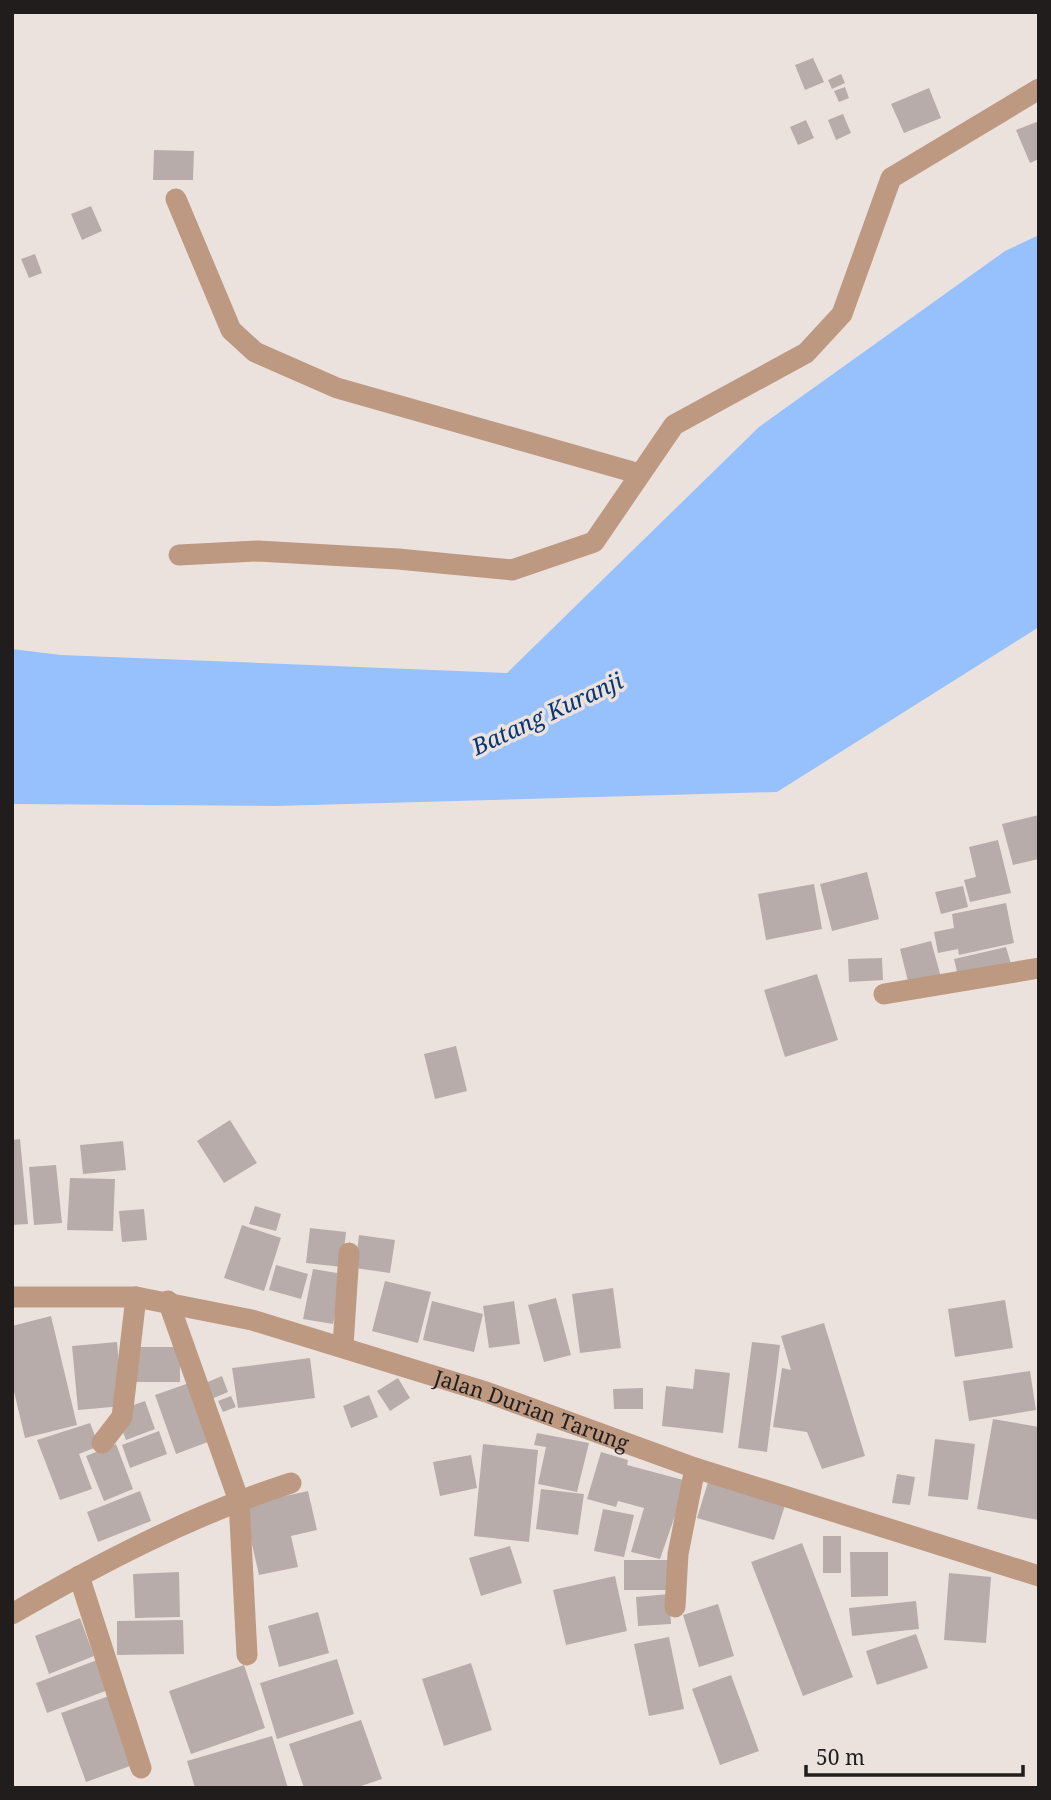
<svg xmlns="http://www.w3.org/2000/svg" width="1051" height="1800" font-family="'Noto Serif',serif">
	<rect width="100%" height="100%" fill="#ece2dd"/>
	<path fill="#97c1fc" d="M1039 235V627L777 792 275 806 12 804V649L61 655 507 673 759 427 1005 251Z"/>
	<path fill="#b7acaa" d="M813 58 824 82 805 90 795 65Z
		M841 74 845 83 832 89 828 80Z
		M845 87 849 98 839 102 834 91Z
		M929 88 941 118 904 133 891 104Z
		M843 114 851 133 836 140 828 120Z
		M806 120 814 138 798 145 790 127Z
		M1039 121V159L1030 163 1016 130Z
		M154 150 194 151 193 180H153Z
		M91 206 102 231 82 240 71 214Z
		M35 254 42 273 29 278 21 259Z
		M1039 815V859L1013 865 1002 824Z
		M998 840 1011 893 970 902 964 880 976 877 969 847Z
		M867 872 879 919 832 931 820 884Z
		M814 884 822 929 766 940 758 894Z
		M963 886 968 907 941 914 935 892Z
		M1006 903 1014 943 959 955 958 949 938 953 934 932 954 928 952 914Z
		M931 941 941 977 909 985 900 949Z
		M1006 947 1011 964 958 976 954 959Z
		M882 958 883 980 849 982 848 959Z
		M817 974 838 1040 785 1057 764 990Z
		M456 1046 467 1091 435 1099 424 1054Z
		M230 1120 257 1163 224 1183 197 1141Z
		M20 1139 28 1224 12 1225V1140Z
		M123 1141 126 1170 83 1174 80 1145Z
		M56 1165 62 1223 34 1225 29 1167Z
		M70 1178 115 1179 113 1231 67 1230Z
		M255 1206 281 1214 276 1231 249 1224Z
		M144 1209 147 1240 122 1242 119 1211Z
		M242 1225 281 1238 264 1291 224 1278Z
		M310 1228 346 1232 342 1267 306 1263Z
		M359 1235 395 1240 390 1273 355 1268Z
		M276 1265 308 1274 301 1299 269 1290Z
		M313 1269 343 1274 333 1324 303 1319Z
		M385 1281 431 1292 418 1343 372 1331Z
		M613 1288 621 1348 580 1353 572 1294Z
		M556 1298 571 1355 544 1362 528 1305Z
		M1005 1300 1013 1348 955 1357 948 1309Z
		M432 1301 483 1314 474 1352 423 1340Z
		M514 1301 520 1344 489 1348 483 1306Z
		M51 1316 77 1425 25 1438 12 1383V1326Z
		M824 1323 865 1456 822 1469 807 1432 773 1427 782 1368 791 1370 781 1336Z
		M117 1342 123 1406 78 1410 72 1346Z
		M752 1342 780 1345 767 1452 738 1448Z
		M136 1347H180V1382H136Z
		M310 1358 315 1398 238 1408 232 1368Z
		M695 1369 730 1373 723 1433 662 1426 666 1386 693 1389Z
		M1030 1371 1036 1410 969 1421 963 1381Z
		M222 1376 228 1392 209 1400 203 1384Z
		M398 1378 410 1398 390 1411 377 1391Z
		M192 1382 213 1440 176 1454 155 1395Z
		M643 1388V1409H614L613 1389Z
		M369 1395 378 1417 351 1428 343 1406Z
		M231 1396 236 1407 223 1412 218 1401Z
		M145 1401 155 1429 126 1440 120 1424 125 1408Z
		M993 1419 1039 1427V1520L977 1509Z
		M90 1423 99 1446 79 1454 92 1489 60 1500 37 1440Z
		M159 1431 167 1454 130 1468 122 1445Z
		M537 1433 589 1443 577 1492 538 1484 546 1447 534 1445Z
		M935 1439 975 1444 968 1500 928 1496Z
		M116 1444 133 1489 104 1501 86 1456Z
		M483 1444 538 1450 529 1542 474 1536Z
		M601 1452 628 1460 627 1465 687 1481 660 1559 631 1552 644 1508 618 1501 616 1507 587 1499Z
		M471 1455 477 1488 440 1496 433 1462Z
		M897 1474 915 1477 910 1505 892 1503Z
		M709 1479 786 1502 774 1540 697 1518Z
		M541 1489 584 1494 578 1535 536 1529Z
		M140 1491 151 1521 98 1542 87 1512Z
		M308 1491 317 1530 291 1536 298 1567 259 1575 243 1505Z
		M603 1509 634 1515 624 1557 594 1551Z
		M823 1536H841V1573H823Z
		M802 1543 853 1677 803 1696 751 1562Z
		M510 1546 522 1583 481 1596 469 1558Z
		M850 1552H888V1596L851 1597Z
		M624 1560H670V1590H624Z
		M179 1572 180 1617 135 1618 133 1574Z
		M949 1573 991 1577 986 1643 944 1640Z
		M615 1576 627 1631 566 1645 553 1590Z
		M669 1594 671 1624 638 1626 636 1597Z
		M916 1601 919 1629 852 1636 849 1608Z
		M718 1604 734 1656 699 1667 683 1615Z
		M318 1612 329 1653 279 1667 268 1626Z
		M80 1618 94 1656 49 1674 35 1636Z
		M183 1620 184 1654 117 1655V1621Z
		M916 1634 928 1668 877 1685 866 1651Z
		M669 1637 684 1709 649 1716 634 1644Z
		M337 1659 354 1714 277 1739 260 1683Z
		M97 1660 108 1690 47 1713 36 1683Z
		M471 1663 492 1730 444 1746 422 1679Z
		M244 1665 265 1728 191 1754 169 1691Z
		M731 1675 759 1751 720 1765 692 1689Z
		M109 1696 133 1765 86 1782 61 1713Z
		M361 1720 382 1779 355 1788H304L289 1744Z
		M272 1736 288 1788H195L187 1761Z"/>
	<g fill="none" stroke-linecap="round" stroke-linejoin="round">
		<g stroke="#bd9982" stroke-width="21">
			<path d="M176 199 231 330 255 352 337 388 640 474"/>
			<path d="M179 555 258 551 398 559 512 570 594 542 674 425 806 353 842 314 891 178 1039 89"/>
			<path d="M884 994 1039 968"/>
			<path id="s1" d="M12 1297H136L252 1320 486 1392 695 1468 1039 1576"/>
			<path d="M168 1301 239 1501 247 1655"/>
			<path d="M343 1346 349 1253"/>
			<path d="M102 1443 122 1417 136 1297"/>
			<path d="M79 1576 141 1768"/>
			<path d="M675 1607 678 1554 695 1468"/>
			<path d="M12 1614C100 1563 194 1514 291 1483"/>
		</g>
	</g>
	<g text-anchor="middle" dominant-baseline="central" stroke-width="7" stroke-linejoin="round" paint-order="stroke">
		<g font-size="21" fill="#211d1c" stroke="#ece2dd">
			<text stroke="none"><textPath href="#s1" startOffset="536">Jalan Durian Tarung</textPath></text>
		</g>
		<g font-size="23" font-style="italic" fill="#053776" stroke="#ece2dd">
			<text transform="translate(547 713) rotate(-25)">Batang Kuranji</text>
		</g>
	</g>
	<rect width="1051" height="1800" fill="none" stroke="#211d1c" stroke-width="28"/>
	<path d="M806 1765v10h217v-10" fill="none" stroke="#211d1c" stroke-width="3.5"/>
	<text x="816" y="1765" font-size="21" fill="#211d1c" stroke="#ece2dd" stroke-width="5" paint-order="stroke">50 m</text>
</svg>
